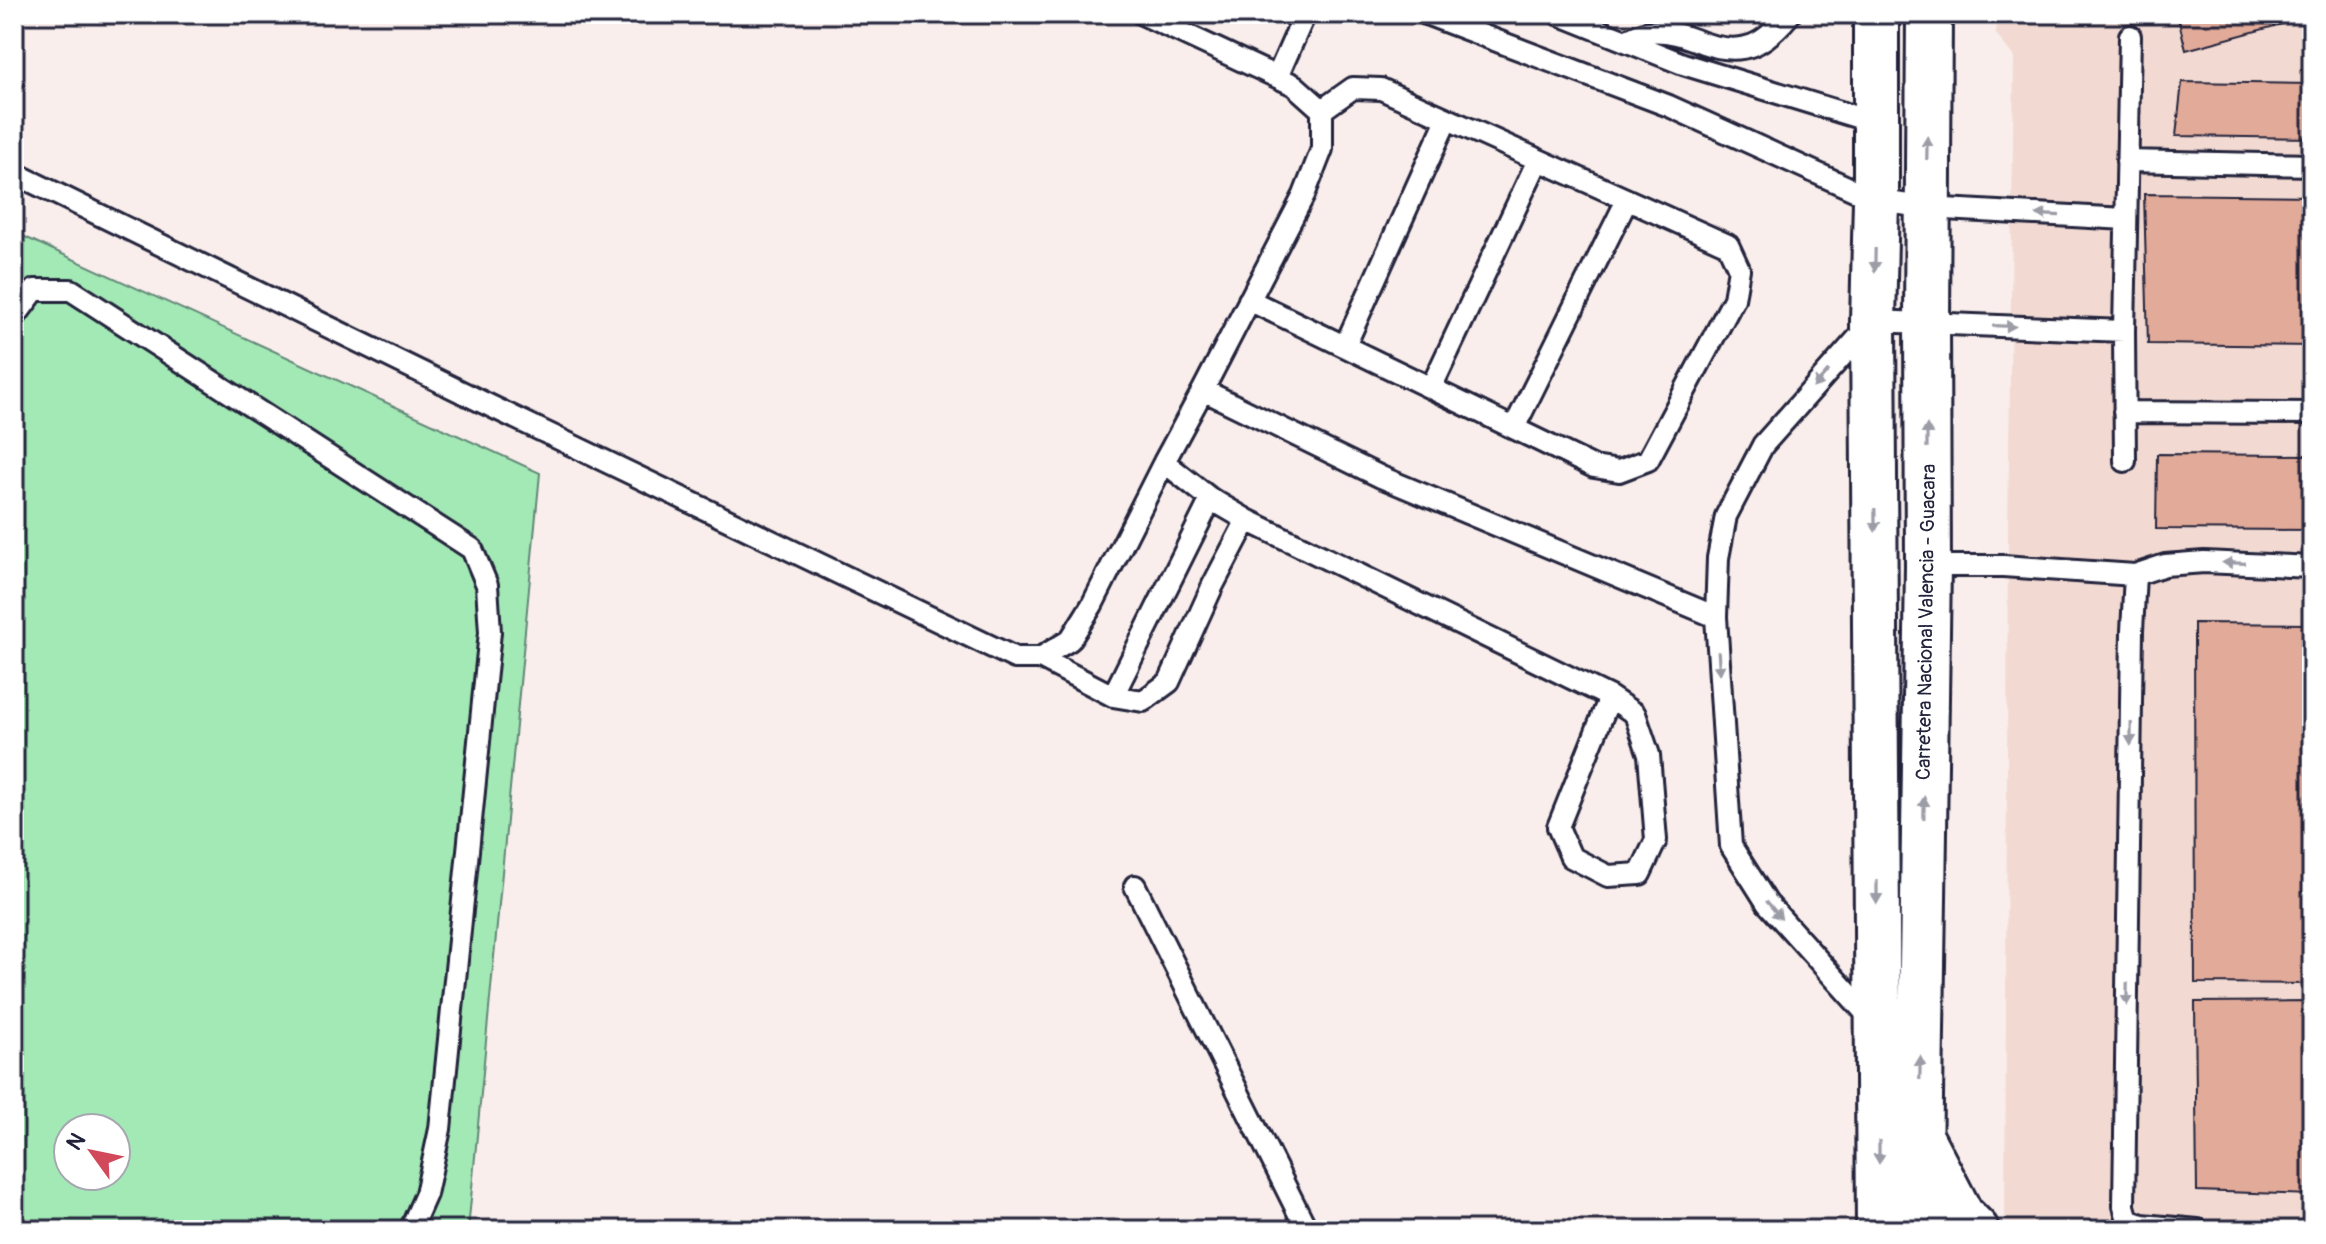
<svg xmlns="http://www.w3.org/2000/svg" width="2326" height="1244" font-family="Pangolin,sans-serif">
	<rect width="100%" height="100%" fill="#f9eeeb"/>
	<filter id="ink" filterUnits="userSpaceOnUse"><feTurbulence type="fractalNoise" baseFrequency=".0125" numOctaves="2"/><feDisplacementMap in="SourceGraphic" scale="16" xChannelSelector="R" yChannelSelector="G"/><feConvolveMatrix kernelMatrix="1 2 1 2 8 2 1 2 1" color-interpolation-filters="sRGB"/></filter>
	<g filter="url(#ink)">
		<path fill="#f2dad2" d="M1997 14H2312V1230L2005 1229 2008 536 2014 57 1996 34Z"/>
		<path fill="#a3e9b5" stroke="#628678" stroke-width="2" fill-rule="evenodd" d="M14 232 540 473 468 1230H14ZM68 1128H116V1176H68Z"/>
		<path fill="#e2ab99" stroke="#22223b" stroke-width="2" d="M2177 14H2312V16L2186 50Z
			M2182 82 2312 84V138L2176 136Z
			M2144 194 2312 196V346L2148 344Z
			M2157 454 2312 455V530L2156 529Z
			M2194 623 2312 624V984L2195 983Z
			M2312 1001V1195L2197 1191 2195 1002Z"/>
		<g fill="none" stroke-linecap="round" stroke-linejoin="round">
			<g stroke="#22223b" stroke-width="26">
				<path id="lane" d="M1142 14 1294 85 1322 110V149L1304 195 1203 390 1381 477 1716 617
					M1426 14 1669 106 1876 200 1927 208 2126 219
					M1558 14 1683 64 1876 123
					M1625 41C1632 38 1641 33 1648 32 1669 30 1685 36 1703 43 1744 57 1764 45 1790 14
					M1277 77 1305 14
					M2127 161 2312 165
					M14 173 480 401 1015 658H1040L1070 640 1092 605 1164 462 1203 390
					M1249 300 1594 467 1619 471 1648 460 1734 299 1739 269 1728 245 1381 89 1353 88 1322 110
					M14 318 35 290H71L472 549 487 585 490 632 440 1129 426 1194 410 1230
					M1345 346 1447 119
					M1431 388 1538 160
					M2124 412 2312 413
					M1514 428 1627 200
					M2125 461 2124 331 2130 36
					M1164 462 1211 499 1247 520 1610 697 1635 714 1649 755 1656 840 1640 874 1608 876 1571 857 1558 827 1610 697
					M1928 566H2003L2135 575
					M1040 658 1113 696 1143 701 1169 682 1213 585 1247 520
					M1113 696 1211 499
					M1135 886 1307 1230
					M1872 1020 1767 903 1731 846 1716 617 1718 558 1726 516 1763 445 1873 321 2124 331
					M2198 1230 2142 1225 2128 1220 2124 1206 2132 631 2135 575 2165 565 2204 562 2312 567"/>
			</g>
			<g stroke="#22223b" stroke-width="50">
				<path id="secondary" d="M1876 14V200L1873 321 1879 1230
					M1922 1140 1961 1215 1976 1230
					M1918 1230 1928 566 1927 323 1929 14"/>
			</g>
			<use href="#lane" stroke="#fff" stroke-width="20"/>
			<use href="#secondary" stroke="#fff" stroke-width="44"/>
		</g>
		<defs><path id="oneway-solid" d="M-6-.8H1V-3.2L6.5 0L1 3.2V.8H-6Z" transform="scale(2)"/></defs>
		<g fill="#9c9ca7">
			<use href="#oneway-solid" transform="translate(1927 148) rotate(-89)"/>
			<use href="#oneway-solid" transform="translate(2048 215) rotate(-177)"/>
			<use href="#oneway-solid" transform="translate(1875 260) rotate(91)"/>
			<use href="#oneway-solid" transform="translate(2004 326) rotate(2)"/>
			<use href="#oneway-solid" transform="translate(1821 379) rotate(132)"/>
			<use href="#oneway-solid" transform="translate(1927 436) rotate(-90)"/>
			<use href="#oneway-solid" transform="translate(1875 520) rotate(89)"/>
			<use href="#oneway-solid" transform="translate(2234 563) rotate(-178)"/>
			<use href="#oneway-solid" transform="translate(1719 663) rotate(86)"/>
			<use href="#oneway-solid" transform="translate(2131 734) rotate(91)"/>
			<use href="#oneway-solid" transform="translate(1924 808) rotate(-89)"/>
			<use href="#oneway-solid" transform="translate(1877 892) rotate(90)"/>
			<use href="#oneway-solid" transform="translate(1774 910) rotate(50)"/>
			<use href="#oneway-solid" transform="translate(2127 994) rotate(91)"/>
			<use href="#oneway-solid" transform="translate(1920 1068) rotate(-89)"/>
			<use href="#oneway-solid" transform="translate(1879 1152) rotate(90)"/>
		</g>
	</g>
	<g text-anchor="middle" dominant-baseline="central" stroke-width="6" stroke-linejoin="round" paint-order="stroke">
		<g font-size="20" fill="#22223b" stroke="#fff">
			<text transform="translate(1926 622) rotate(-89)">Carretera Nacional Valencia - Guacara</text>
		</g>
	</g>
	<rect width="2326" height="1244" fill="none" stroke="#fff" stroke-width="48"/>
	<rect x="24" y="24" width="2278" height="1196" fill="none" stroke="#22223b" stroke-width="3" filter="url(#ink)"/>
	<g transform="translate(92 1152) rotate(303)"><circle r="38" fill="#ffffff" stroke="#a7a7b1" stroke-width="2"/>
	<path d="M0-6L14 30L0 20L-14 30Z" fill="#d1495b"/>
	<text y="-12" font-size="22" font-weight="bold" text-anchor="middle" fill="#22223b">N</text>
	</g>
</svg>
